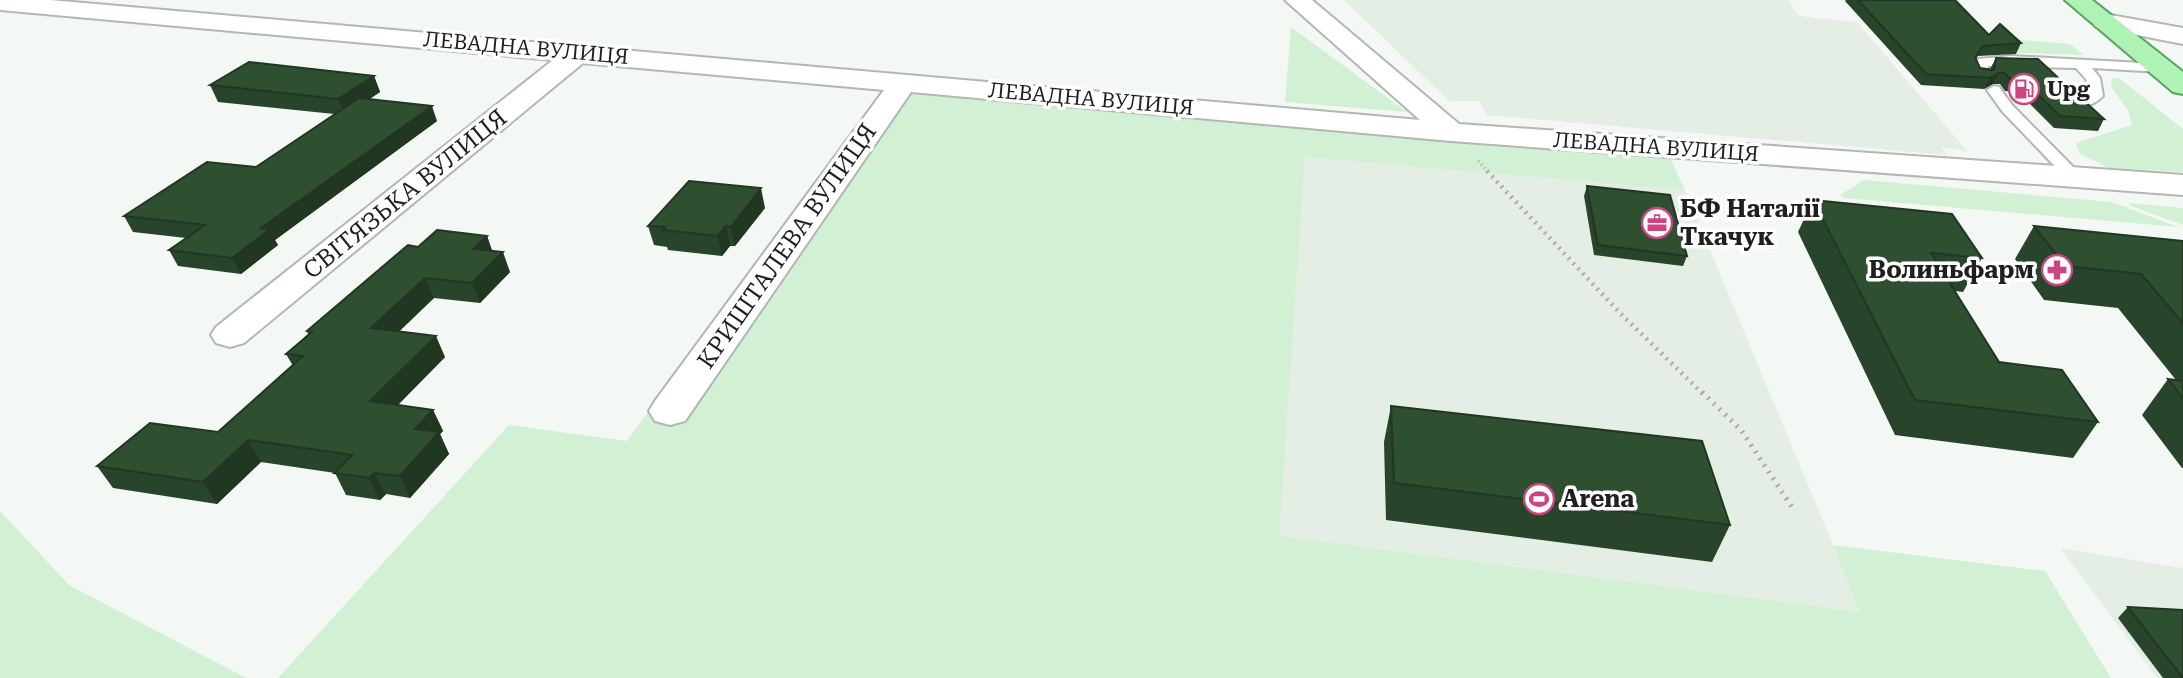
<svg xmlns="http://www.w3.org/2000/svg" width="2183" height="678" font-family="'Roboto Serif',serif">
	<rect width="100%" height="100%" fill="#f4f8f4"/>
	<path fill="#e4eee4" d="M1344 0H1789L1797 14 1805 17 1857 22 1968 152 1941 147 1947 155 1487 115 1479 101H1449Z
		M1305 157 1685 190 1861 612 1278 536Z
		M2060 548 2183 568V678H2157Z"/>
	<path fill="#d2f0d3" d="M1291 27 1407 112 1285 102Z
		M1999 38 2070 44 2084 55 2022 53 2013 52Z
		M2112 78H2119L2183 129V172L2109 168 2079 153 2076 143 2132 125 2128 110 2111 87Z
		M884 88 1670 158 1685 190 1305 157 1279 536 1860 612 1833 545 2045 571 2111 678H278L509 425 627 441Z
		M1864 180 2112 202 2178 227 1844 198 1840 195Z
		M2128 203 2183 208V225L2131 206Z
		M0 511 69 585 246 678H0Z"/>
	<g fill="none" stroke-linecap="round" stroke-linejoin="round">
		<g stroke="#b3b7b3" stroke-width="4">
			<path id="lane" d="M2011 56 2161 64 2168 68 2161 72 2092 68 2100 78 2103 96C2093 107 2072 112 2060 102L2062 99 2089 95 2086 79 2076 68 1988 66 1987 79 1975 76 1972 69 1978 59Z
				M1994 86 1999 87 2012 105 2080 174V180H2068L2002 111 1987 90Z"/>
		</g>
		<g stroke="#b3b7b3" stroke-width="4">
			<path id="street" d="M0 0H50L1420 120 1285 0H1312L1459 124 2183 175V195L1451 141 911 92 685 421 670 425 655 421 649 411 655 401 884 90 583 63 244 343 230 347 216 343 211 335 216 327 553 60 0 10Z
				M2105 14 2183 28V44L2096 27 2092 22 2096 17Z"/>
		</g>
		<g stroke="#58a360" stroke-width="4">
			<path id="primary" d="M2065 0H2092L2183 72V94L2173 92Z"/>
		</g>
		<path stroke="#a9aca9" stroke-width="3.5" stroke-dasharray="1 3.5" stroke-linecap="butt" d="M1478 161 1489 172"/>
		<path stroke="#a9aca9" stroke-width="4.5" stroke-dasharray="2 5" stroke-linecap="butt" d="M1487 171 1619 312 1703 394"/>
		<path stroke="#a9aca9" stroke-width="5" stroke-dasharray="2 6" stroke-linecap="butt" d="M1702 392 1741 430 1792 507"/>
		<use href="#lane" fill="#fff" fill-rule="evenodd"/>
		<use href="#street" fill="#fff" fill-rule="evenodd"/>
		<use href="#primary" fill="#aef2b5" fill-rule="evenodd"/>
	</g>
	<path fill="#28442a" d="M1846 0H1858L2021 43 2016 54 1978 56 1976 59 1980 68 1990 69 1996 58 2065 93 2104 119 2098 131 2054 128 2018 92 2005 91 2000 84H1993L1984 89 1921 85 1845 1Z
		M374 76 380 92 369 99 437 121 275 240 278 245 241 274 178 266 169 250 186 238 133 232 124 216 256 167 334 114 218 102 210 85Z
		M1587 186 1687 256 1683 266 1594 255 1584 196Z
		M1813 200 1982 258 1963 292 1955 291 1999 362 2098 422 2073 458 1895 435 1798 232Z
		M765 208 735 246H730L722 256 668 250 667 247 654 245 648 226Z
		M2034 226 2183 241V468H2182L2142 415 2168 379 2176 380 2118 308 2044 300 2015 259Z
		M487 236 492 251 510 272 480 303 434 298 399 331 445 357 398 405 433 410 443 431 440 434 449 454 410 498 386 494 380 500 346 495 335 473 261 462 217 504 113 488 97 466 218 432 293 366 286 354 308 334 307 331 418 247Z
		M1391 406 1730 525 1712 562 1386 520 1384 442Z
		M2128 607 2183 678H2163L2118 618Z"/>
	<path fill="#213722" d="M1998 73 1993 84 1984 89 1990 78Z
		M374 76 380 92 345 116 338 99Z
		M432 106 437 121 275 240 278 245 241 274 232 258 261 228Z
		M761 188 765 208 735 246 731 227Z
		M726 226 730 246 722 256 717 236Z
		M487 236 494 256 473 249Z
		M503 252 510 272 480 303 472 283Z
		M425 278 434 298 381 349 371 328Z
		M436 336 445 357 380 423 370 401Z
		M433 410 443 431 440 434 449 454 410 498 400 476 415 429Z
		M248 440 261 462 217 504 203 482Z
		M374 473 386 494 380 500 369 478Z"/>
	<path fill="#2f4f31" stroke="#213722" stroke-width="2" d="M1858 0H1955L1989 35 2000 24 2021 43 1983 46 1975 57 1980 68 1994 70 1996 58 2038 59 2067 86 2065 93 2082 99 2104 119 2060 116 2024 81 2011 80 2005 73H1998L1990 78 1926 74Z
		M249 62 374 76 338 99 210 85Z
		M359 98 432 106 261 228 270 229 232 258 169 250 205 225 124 216 207 162 256 167Z
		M689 181 761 188 731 227 726 226 717 236 663 230 665 227 648 226Z
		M1587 186 1670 195 1687 256 1598 245Z
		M1813 200 1952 214 1982 258 1931 253 1999 362 2062 370 2098 422 1915 400Z
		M2034 226 2183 241V323L2141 274 2065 266Z
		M437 230 487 236 473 249 503 252 472 283 425 278 371 328 436 336 370 401 433 410 415 429 439 432 400 476 374 473 369 478 334 473 352 455 248 440 203 482 97 466 150 423 218 432 303 356 286 354 312 332 307 331 408 245 418 247Z
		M2168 379 2183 381V398Z
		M1391 406 1702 441 1730 525 1394 483Z
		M2128 607 2183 610V678Z"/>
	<defs>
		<g id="fuel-ring" transform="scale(1.575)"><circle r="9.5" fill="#fff" stroke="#cc4482" stroke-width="1.5"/><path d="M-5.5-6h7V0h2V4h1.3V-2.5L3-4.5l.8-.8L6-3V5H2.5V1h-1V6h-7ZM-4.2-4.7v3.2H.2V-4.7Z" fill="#cc4482"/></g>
		<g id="office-ring" transform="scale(1.575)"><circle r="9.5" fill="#fff" stroke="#cc4482" stroke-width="1.5"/><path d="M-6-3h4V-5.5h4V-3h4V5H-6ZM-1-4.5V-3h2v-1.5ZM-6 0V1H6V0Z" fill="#cc4482"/></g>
		<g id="pharmacy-ring" transform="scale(1.575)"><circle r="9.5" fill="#fff" stroke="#cc4482" stroke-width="1.5"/><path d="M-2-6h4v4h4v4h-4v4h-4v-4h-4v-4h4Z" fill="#cc4482"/></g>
		<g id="stadium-ring" transform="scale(1.575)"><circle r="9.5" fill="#fff" stroke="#cc4482" stroke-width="1.5"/><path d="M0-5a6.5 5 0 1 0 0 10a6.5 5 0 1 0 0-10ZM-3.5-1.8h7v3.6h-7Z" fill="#cc4482"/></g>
	</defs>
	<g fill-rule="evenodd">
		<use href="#fuel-ring" x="2024" y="89"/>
		<use href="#office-ring" x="1657" y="223"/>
		<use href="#pharmacy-ring" x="2057" y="270"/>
		<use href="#stadium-ring" x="1539" y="499"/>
	</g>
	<g text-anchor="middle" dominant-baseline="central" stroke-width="7" stroke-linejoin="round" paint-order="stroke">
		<g font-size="21" fill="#1e1f1e" stroke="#fff">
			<text transform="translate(526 48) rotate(5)">ЛЕВАДНА ВУЛИЦЯ</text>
			<text transform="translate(1091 99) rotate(5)">ЛЕВАДНА ВУЛИЦЯ</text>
			<text transform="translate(1656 147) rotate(4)">ЛЕВАДНА ВУЛИЦЯ</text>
		</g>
		<g font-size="21" font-weight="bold" fill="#1e1f1e" stroke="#fff" text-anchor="start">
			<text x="2047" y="89">Upg</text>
		</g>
		<g font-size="24" fill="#1e1f1e" stroke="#fff">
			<text transform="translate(405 194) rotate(-39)">СВІТЯЗЬКА ВУЛИЦЯ</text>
			<text transform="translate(787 246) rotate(-55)">КРИШТАЛЕВА ВУЛИЦЯ</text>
		</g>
		<g font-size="24" font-weight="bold" fill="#1e1f1e" stroke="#fff" text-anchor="start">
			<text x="1680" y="209">БФ Наталії<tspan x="1680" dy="28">Ткачук</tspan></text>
			<text x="2034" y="270" text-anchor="end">Волиньфарм</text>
			<text x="1562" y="499">Arena</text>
		</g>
	</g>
</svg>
